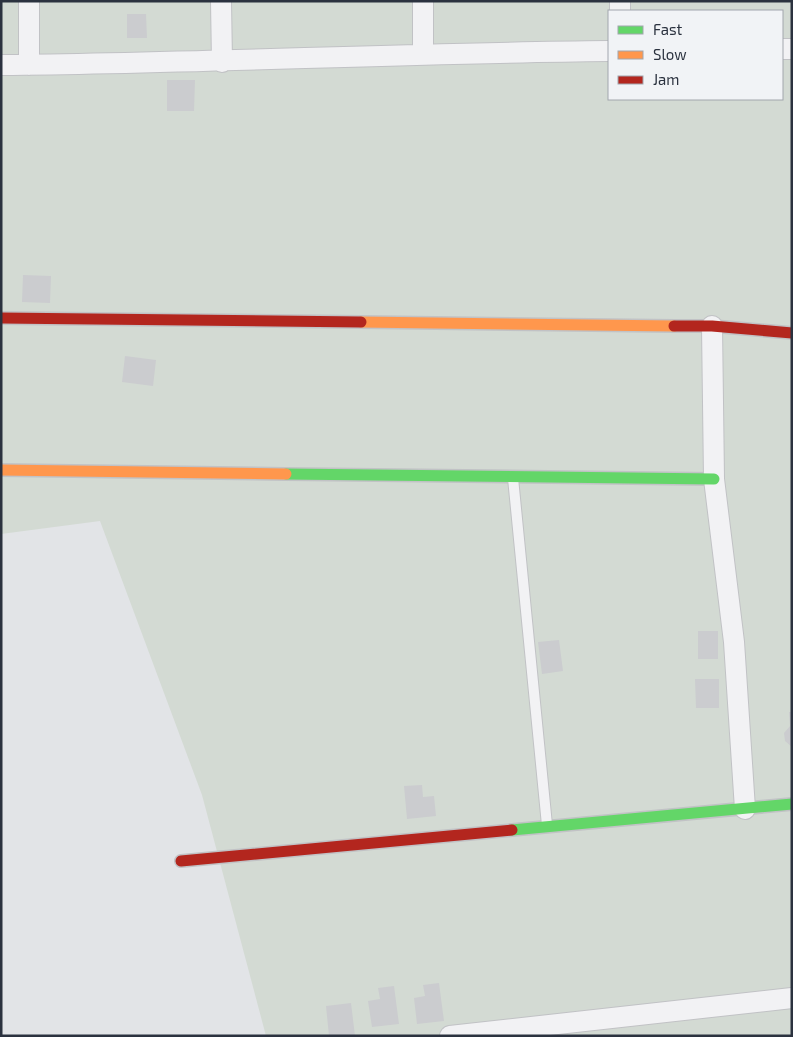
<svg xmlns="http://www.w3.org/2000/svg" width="793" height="1037" font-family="'Exo 2',sans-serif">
	<rect width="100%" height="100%" fill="#e2e4e7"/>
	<path fill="#d3dad3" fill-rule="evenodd" d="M1 1H792V1036H266L202 795 100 521 1 534ZM609 11H782V99H609Z"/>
	<path fill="#cbcccf" d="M127 14H146L147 38H127Z
		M167 80H195L194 111H167Z
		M23 275 51 276 50 303 22 302Z
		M125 356 156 360 153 386 122 382Z
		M698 631H718V659H698Z
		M559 640 563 671 542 674 538 642Z
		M695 679H719V708H696Z
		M789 712H792V747L785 741 784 733 790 726Z
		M422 785 423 797 434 796 436 816 407 819 404 786Z
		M439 983 444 1021 417 1024 414 998 425 996 423 985Z
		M394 986 399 1024 372 1027 368 1001 380 999 378 988Z
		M351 1003 355 1036H329L326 1006Z"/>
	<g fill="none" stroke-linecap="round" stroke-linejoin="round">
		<g stroke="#c1c2c5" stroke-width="12">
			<path id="lane" d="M513 478 547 825"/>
		</g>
		<g stroke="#c1c2c5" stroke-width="22">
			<path id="street" d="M221 1 222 62
				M423 1V53
				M620 1V11
				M782 49H792
				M1 65C204 63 406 53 609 51
				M29 65V1
				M712 326 714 479 734 642 745 809
				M450 1036 792 998"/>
		</g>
		<g stroke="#c1c2c5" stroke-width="14">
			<path id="fast" d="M286 474 714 479
				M512 830 792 804"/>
		</g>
		<g stroke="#c1c2c5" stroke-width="14">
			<path id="slow" d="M361 322 674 326
				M1 470 286 474"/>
		</g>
		<g stroke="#c1c2c5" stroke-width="14">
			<path id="jam" d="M1 318 361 322
				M674 326H712L792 333
				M181 861 512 830"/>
		</g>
		<use href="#lane" stroke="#f2f2f4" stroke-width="10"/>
		<use href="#street" stroke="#f2f2f4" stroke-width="20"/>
		<use href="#fast" stroke="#63d668" stroke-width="11"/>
		<use href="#slow" stroke="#ff974d" stroke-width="11"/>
		<use href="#jam" stroke="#b3261e" stroke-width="11"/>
	</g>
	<rect width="793" height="1037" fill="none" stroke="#2b323f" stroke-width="5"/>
	<rect x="608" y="10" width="175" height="90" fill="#f1f3f6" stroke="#a2a6ad"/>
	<rect x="618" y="26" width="25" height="8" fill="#63d668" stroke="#a2a6ad"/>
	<text x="653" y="35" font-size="15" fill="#2b323f">Fast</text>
	<rect x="618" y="51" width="25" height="8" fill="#ff974d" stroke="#a2a6ad"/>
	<text x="653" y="60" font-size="15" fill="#2b323f">Slow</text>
	<rect x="618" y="76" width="25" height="8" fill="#b3261e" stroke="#a2a6ad"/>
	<text x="653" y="85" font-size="15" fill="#2b323f">Jam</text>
</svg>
